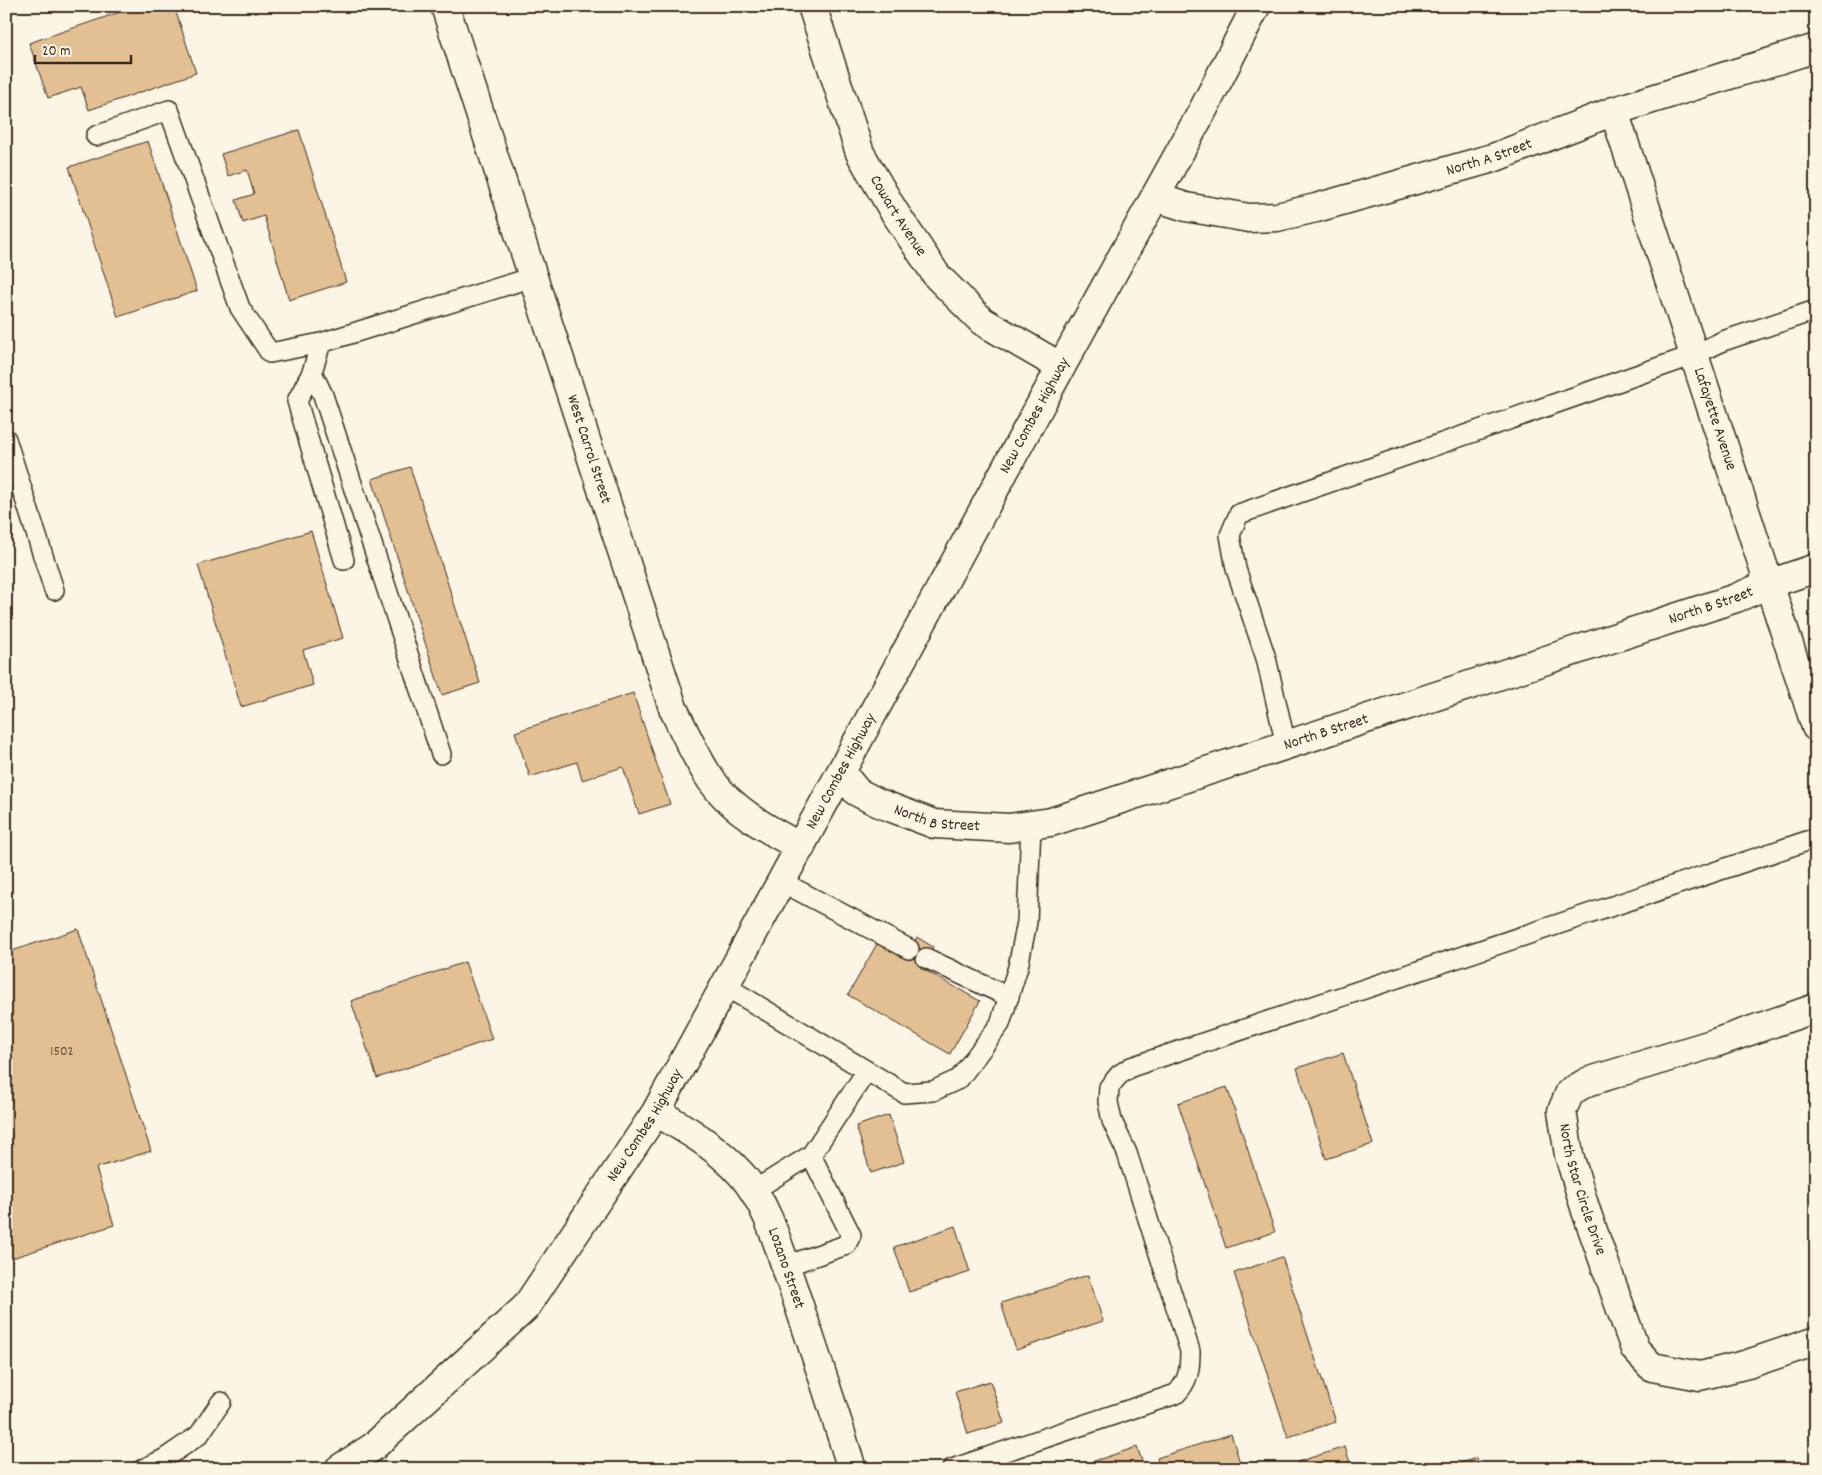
<svg xmlns="http://www.w3.org/2000/svg" width="1822" height="1475" font-family="Dekko,sans-serif">
	<rect width="100%" height="100%" fill="#fcf5e5"/>
	<filter id="ink" filterUnits="userSpaceOnUse"><feTurbulence type="fractalNoise" baseFrequency=".02" numOctaves="2"/><feDisplacementMap in="SourceGraphic" scale="10" xChannelSelector="R" yChannelSelector="G"/><feConvolveMatrix kernelMatrix="1 2 1 2 8 2 1 2 1" color-interpolation-filters="sRGB"/></filter>
	<g filter="url(#ink)">
		<path fill="#e2c094" stroke="#3b2a1e" d="M138 6H174L196 73 89 110 81 87 48 98 29 43Z
			M299 130 346 282 289 300 264 216 243 223 236 200 254 194 247 170 228 176 221 154Z
			M148 141 197 291 118 317 69 167Z
			M410 467 480 683 442 695 372 479Z
			M311 531 343 638 303 650 313 685 241 707 198 565Z
			M633 693 670 804 639 814 623 767 582 780 577 762 530 777 515 732Z
			M78 929 151 1151 96 1168 114 1225 6 1260V953Z
			M917 937 933 947 921 968 980 1001 950 1054 848 995 878 942 905 958Z
			M465 962 492 1039 377 1078 351 1001Z
			M1343 1053 1373 1144 1326 1159 1297 1068Z
			M1227 1087 1275 1232 1226 1248 1178 1103Z
			M889 1115 904 1162 871 1173 856 1126Z
			M955 1226 970 1272 909 1292 894 1247Z
			M1282 1257 1336 1422 1288 1437 1234 1273Z
			M1088 1275 1103 1321 1016 1350 1001 1303Z
			M990 1381 1004 1423 968 1434 955 1392Z
			M1231 1434 1242 1469H1160L1157 1458Z
			M1137 1447 1145 1469H1070Z
			M1345 1447 1352 1469H1299L1297 1462Z
			M1476 1458 1480 1469H1443Z"/>
		<g fill="none" stroke-linecap="round" stroke-linejoin="round">
			<g stroke="#3b2a1e" stroke-width="22">
				<path id="service" d="M96 136 169 110 240 308 270 353 321 343 533 277
					M321 343 312 372 323 395 441 754
					M312 372 297 401 344 560
					M6 439 54 590
					M1286 745 1266 658 1236 569 1230 535 1239 514 1694 355 1723 341 1816 310
					M782 882 909 949
					M926 958 1009 997
					M725 986 904 1093 933 1091 959 1079 1000 1024 1018 967 1027 922 1031 825
					M753 1191 811 1155 866 1072
					M786 1266 846 1245 851 1235 811 1155
					M143 1469 164 1459 199 1435 221 1402
					M952 1469 1176 1394C1189 1381 1190 1368 1190 1351L1127 1153 1112 1121 1108 1102 1109 1087 1119 1075 1131 1067 1816 838"/>
			</g>
			<g stroke="#3b2a1e" stroke-width="31">
				<g id="minor">
					<path id="s1" d="M445 6 673 708C685 733 696 758 711 780 732 810 770 831 801 847"/>
					<path id="s2" d="M812 6 860 153 893 210 937 276 982 321 1061 367"/>
					<path id="s3" d="M1614 111 1816 727"/>
					<path id="s4" d="M1155 197 1186 207 1249 218 1277 217 1316 208 1493 158 1614 111 1816 48"/>
					<path id="s5" d="M841 772 857 792 879 803 934 824 1009 828 1051 822 1736 598 1769 584 1816 568"/>
					<path id="s6" d="M1816 1008 1715 1043 1587 1082 1570 1092 1562 1111 1569 1155 1586 1211 1635 1349 1652 1367 1700 1376 1748 1364 1816 1341"/>
					<path id="s7" d="M656 1112C688 1130 718 1148 742 1175 768 1205 779 1248 792 1285 813 1346 833 1407 852 1469"/>
				</g>
			</g>
			<g stroke="#3b2a1e" stroke-width="31">
				<g id="tertiary">
					<path id="s8" d="M339 1469 373 1447 526 1307 656 1112 1061 367 1203 110 1256 6"/>
				</g>
			</g>
			<use href="#service" stroke="#fcf5e5" stroke-width="19"/>
			<use href="#minor" stroke="#fcf5e5" stroke-width="28"/>
			<use href="#tertiary" stroke="#fcf5e5" stroke-width="28"/>
		</g>
	</g>
	<g text-anchor="middle" dominant-baseline="central" stroke-width="4.5" stroke-linejoin="round" paint-order="stroke">
		<g font-size="14" fill="#65503c">
			<text x="62" y="1052">1502</text>
		</g>
		<g font-size="16" fill="#3b2a1e" stroke="#fcf5e5">
			<text stroke="none"><textPath href="#s4" startOffset="345">North A Street</textPath></text>
			<text stroke="none"><textPath href="#s2" startOffset="228">Cowart Avenue</textPath></text>
			<text stroke="none"><textPath href="#s8" startOffset="1275">New Combes Highway</textPath></text>
			<text stroke="none"><textPath href="#s3" startOffset="324">Lafayette Avenue</textPath></text>
			<text stroke="none"><textPath href="#s1" startOffset="466">West Carrol Street</textPath></text>
			<text stroke="none"><textPath href="#s5" startOffset="921">North B Street</textPath></text>
			<text stroke="none"><textPath href="#s5" startOffset="516">North B Street</textPath></text>
			<text stroke="none"><textPath href="#s8" startOffset="870">New Combes Highway</textPath></text>
			<text stroke="none"><textPath href="#s5" startOffset="111">North B Street</textPath></text>
			<text stroke="none"><textPath href="#s8" startOffset="465">New Combes Highway</textPath></text>
			<text stroke="none"><textPath href="#s6" startOffset="362">North Star Circle Drive</textPath></text>
			<text stroke="none"><textPath href="#s7" startOffset="211">Lozano Street</textPath></text>
		</g>
	</g>
	<rect width="1822" height="1475" fill="none" stroke="#fcf5e5" stroke-width="25"/>
	<rect x="12" y="12" width="1797" height="1450" fill="none" stroke="#3b2a1e" stroke-width="2" filter="url(#ink)"/>
	<path d="M35 55v8h96v-8" fill="none" stroke="#3b2a1e" stroke-width="2.5"/>
	<text x="42" y="55" font-size="15" fill="#3b2a1e" stroke="#fcf5e5" stroke-width="4" paint-order="stroke">20 m</text>
</svg>
